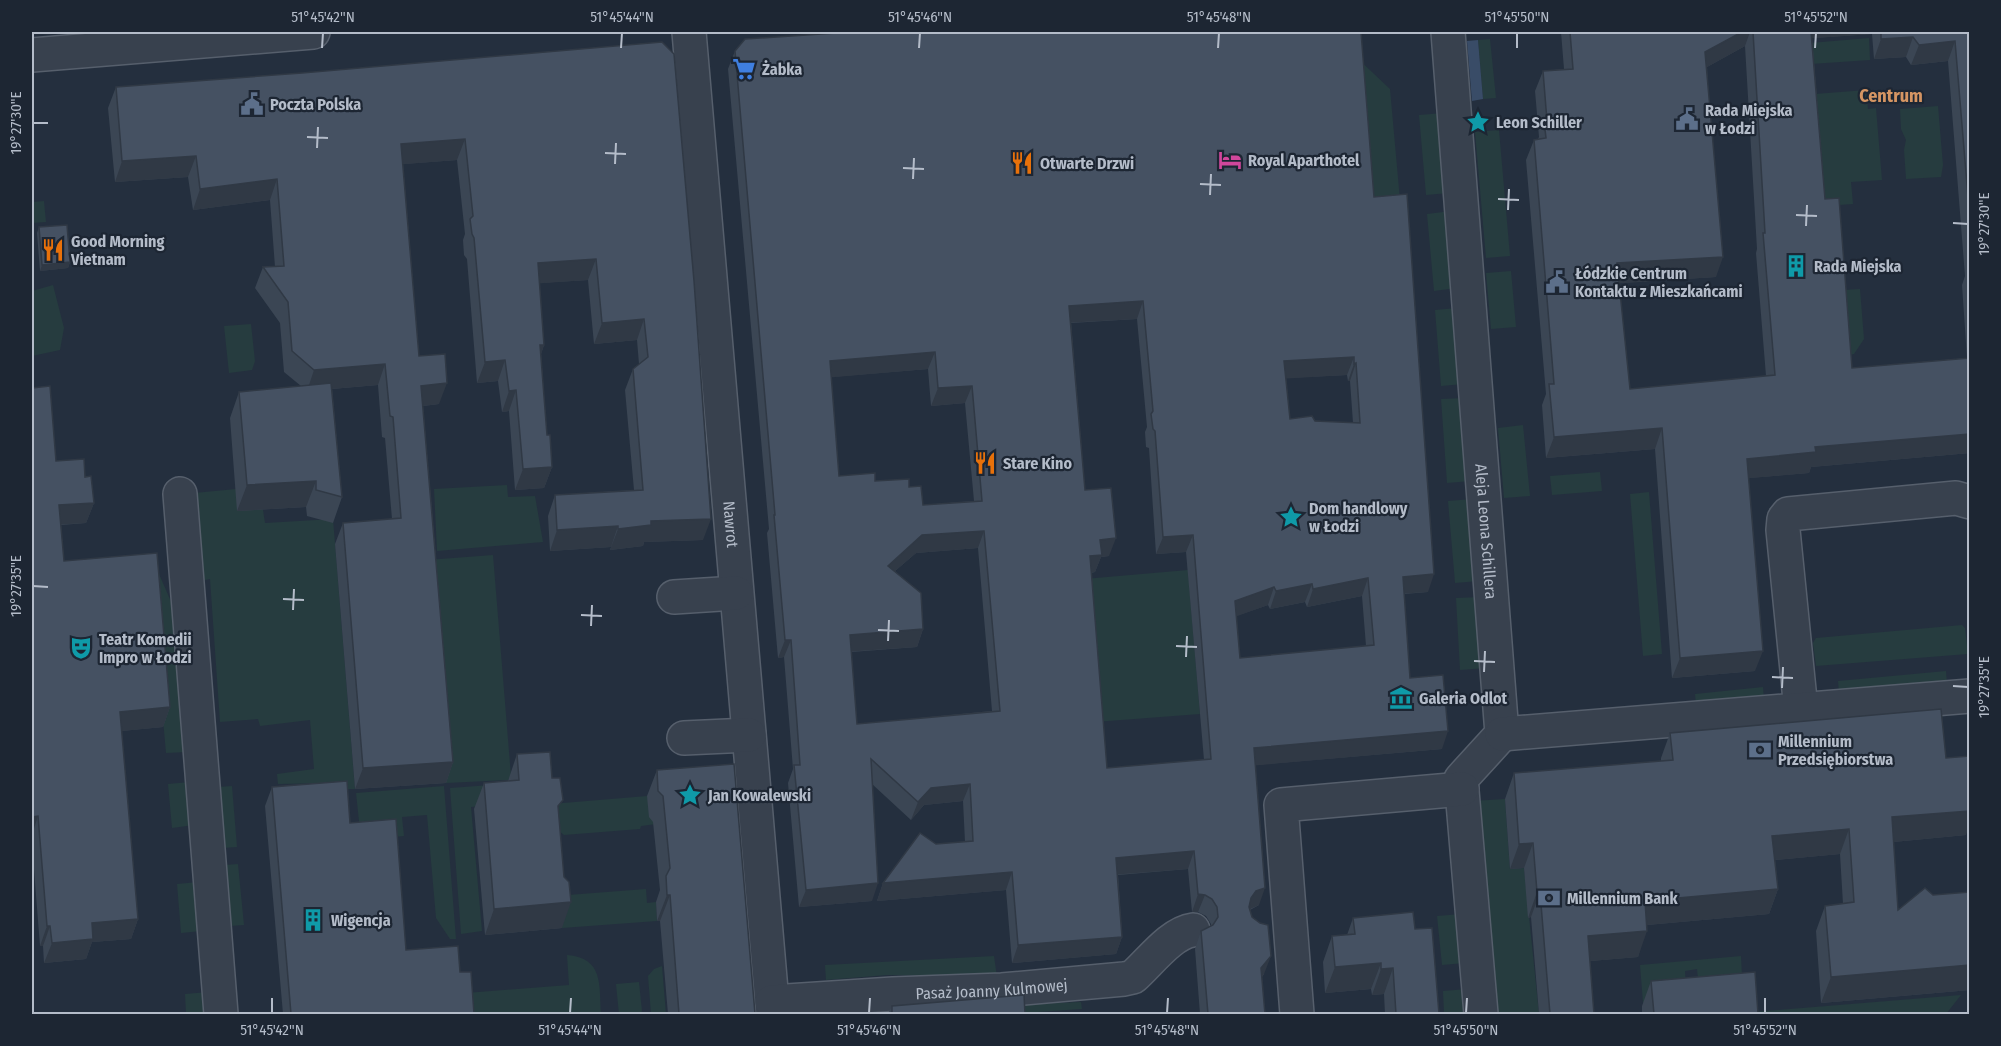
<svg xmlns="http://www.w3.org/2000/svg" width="2001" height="1046" font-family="'Fira Sans Condensed',sans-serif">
	<rect width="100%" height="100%" fill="#242f3e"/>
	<path fill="#263c3f" d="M1869 38 1870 60 1811 64 1810 43Z
		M1490 39 1496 98 1483 99 1478 40Z
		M1355 56 1390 89 1401 211 1368 214Z
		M1866 90 1868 109 1876 108 1882 180 1851 182 1853 204 1823 206 1815 94Z
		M1938 106 1943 165 1941 177 1906 179 1904 150 1906 140 1901 129 1900 109Z
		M1443 113 1449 193 1426 195 1419 115Z
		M1499 130 1510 256 1486 258 1475 132Z
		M44 201 46 222 32 223V202Z
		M1451 211 1457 288 1434 291 1427 214Z
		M1511 271 1516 327 1491 329 1486 273Z
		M53 285 64 328 60 350 32 356V291Z
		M1860 289 1864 339 1854 354 1849 355 1844 290Z
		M1457 308 1464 384 1441 386 1435 310Z
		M251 324 255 361 252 370 229 373 224 326Z
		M1465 398 1471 481 1447 483 1441 399Z
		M1523 425 1530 496 1504 498 1498 428Z
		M1600 472 1602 491 1552 495 1550 476Z
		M507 485 508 497 535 496 543 542 437 551 434 489Z
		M236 489 263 510 265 523 333 519 355 789H345L331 783 278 784 277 774 314 769 310 720 260 726 258 719 220 722 210 579 200 581 194 493Z
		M1649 492 1662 654 1643 656 1630 494Z
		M1472 499 1479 581 1455 583 1448 501Z
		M493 555 511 776 508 780 446 783 427 560Z
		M149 562 159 574 176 613 187 752 166 753Z
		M1188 570 1200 714 1095 722 1084 579Z
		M1481 597 1486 668 1460 670 1456 598Z
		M1962 625 1965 628 1968 654 1816 666 1813 643 1816 638Z
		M1946 671 1947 684 1839 693 1838 681Z
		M1763 687 1764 700 1696 706 1695 694Z
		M190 782 194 825 172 828 168 784Z
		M504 784 505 804 471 807 482 931 461 934 450 788Z
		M232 786 237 847 223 848 218 787Z
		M444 786 456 939H450L436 918 427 815 402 817 404 836 361 840 356 793Z
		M647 796 656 824 641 826 640 829 564 835 553 826 551 804Z
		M1505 799 1510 869 1524 868 1539 1014H1490L1472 801Z
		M238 864 244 925 230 926 225 865Z
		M198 882 201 931 181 933 177 884Z
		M646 889 647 903 656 902 657 921 562 928 559 909 568 895Z
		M1461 914 1465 963 1442 965 1437 916Z
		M567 955C604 958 599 985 601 1014H468L466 993 569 985Z
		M994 956 997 977 887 975 826 980 825 965Z
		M1741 956 1743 996 1700 998 1697 969 1685 971 1687 1000 1643 1003 1640 965Z
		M662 966 666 1014H651L648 976 654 969Z
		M639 982 642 1011 640 1014H619L616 984Z
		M1467 989 1469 1014H1444L1443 991Z
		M208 992 210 1014H162L186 1013 185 994Z
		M1961 995 1946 1014H1752V1012Z
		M1081 1002 1082 1009 1010 1014 1009 1005Z"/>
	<path fill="#394c67" d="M1478 40 1483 99 1472 101 1467 41Z"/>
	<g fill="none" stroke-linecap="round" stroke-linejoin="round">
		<g stroke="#565f6c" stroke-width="36">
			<g id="minor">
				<path id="s1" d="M689 32 773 1014"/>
				<path id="s2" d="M1448 32 1502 734 1461 779 1481 1014"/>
				<path d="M32 55 313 32"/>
				<path d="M180 494 221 1014"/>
				<path d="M674 597 736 593"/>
				<path d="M1801 710 1783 530 1784 519 1788 514 1956 498 1970 502"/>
				<path d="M1502 734 1970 696"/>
				<path d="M684 738 749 735"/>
				<path id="s3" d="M772 1002 893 994 1002 990 1124 979 1133 977C1150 962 1171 933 1193 930"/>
				<path d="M1297 1014 1281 805 1462 789"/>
			</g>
		</g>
		<use href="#minor" stroke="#38414e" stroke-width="33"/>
	</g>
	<path fill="#3b4654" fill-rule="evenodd" d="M1561 32H1970V453L1811 467 1809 473 1748 478 1755 671 1672 678 1655 449 1546 458 1542 405 1546 394 1526 160 1534 140 1538 139 1539 137 1535 91 1543 71 1564 69ZM1872 34 1874 59 1906 57 1911 65 1948 61 1965 276 1962 285 1967 358 1852 368 1825 199 1812 38ZM1745 46 1757 249 1756 253 1766 376 1630 389 1619 283 1716 277 1707 67Z
		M662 42 703 540 644 542 643 546 610 550 611 547 550 551 548 516 555 495 634 490 625 390 633 369 639 364 637 340 594 344 588 280 539 283 544 345 541 354 547 435 552 467 544 488 515 490 509 411 502 412 498 381 477 383 467 259 464 255 463 240 465 234 457 160 403 164 419 356 439 404 423 406 453 762 446 783 355 789 335 544 343 523 392 519 385 438 382 437 378 385 332 389 342 497 333 523 307 516 306 507 237 511 230 418 239 392 301 386 284 372 280 323 255 288 263 267H275L270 200 193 210 188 177 115 182 108 108 116 87 302 73Z
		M735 51 1374 197 1428 592 1404 594 1410 678 1442 749 1255 765 1259 905 1250 910 1264 974 1262 977 1265 1014H1200L1195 949 1201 931 1211 926V924L1206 916 1198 912H1192L1188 869 1118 875 1122 937 1116 954 1012 963 1006 890 877 901 883 883 936 844 965 842 963 801 924 805 911 820 872 784V901L799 907 788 783 793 769 784 657 778 658 767 533 769 529 728 69ZM1137 319 1147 427 1145 432 1146 447 1149 448 1156 554 1186 552 1204 760 1107 768 1091 573 1095 572 1101 557 1109 556 1085 490 1071 323ZM928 369 931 406 965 403 974 501 923 505 909 487 839 476 831 377ZM1347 375 1348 381H1350L1353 423 1290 419 1286 378ZM978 548 992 711 857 724 851 652 917 647 923 629 895 571 916 553ZM1362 596 1366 646 1240 658 1236 616 1268 605 1270 609 1305 602 1307 607Z
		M39 227 70 262 68 268 40 271 37 233Z
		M32 388 56 461 85 477 94 503 86 523 61 525 64 561 170 707 163 727 121 731 138 919 131 939 92 942 86 959 44 963 43 946H40L32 844Z
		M1670 733 1946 758 1966 835 1893 842 1898 910 1933 895 1970 892V990L1821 1003 1816 931 1825 906 1843 904 1840 854 1775 860 1778 889 1769 914 1647 925 1638 957 1590 961 1594 1014H1539L1531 917 1528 918 1524 868 1510 869 1505 799 1514 773 1661 761V758Z
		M517 754 552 778 558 812 562 928 485 935 474 809 484 783 508 781Z
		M657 770 755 1014H668L660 921H657L656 902 660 890 653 822 649 817 647 796Z
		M272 787 350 823 406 950 460 972 474 1014H283L265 806Z
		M1353 918 1415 929 1439 1014H1385L1384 994 1372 995 1371 989 1325 993 1323 962 1332 936 1347 935Z
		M1651 981 1758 1014H1642V1006Z
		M892 1006 1025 1014H888Z"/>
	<path fill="#303945" d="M1742 32H1750L1745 46 1698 72 1705 52Z
		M1806 32H1873L1872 34 1803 39Z
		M1913 37 1906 57 1874 59 1881 39Z
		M1955 41 1948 61 1911 65 1919 45Z
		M465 139 457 160 393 165 401 144Z
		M196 156 188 177 115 182 122 161Z
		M277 179 270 200 193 210 200 189Z
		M1723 257 1716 277 1610 284 1617 263Z
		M596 259 588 280 530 284 538 263Z
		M70 262 68 268 40 271 42 265Z
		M1143 301 1137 319 1063 323 1069 306Z
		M644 319 637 340 594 344 602 323Z
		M540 345H544L537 366Z
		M935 352 928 369 824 378 830 361Z
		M1354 357 1347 375 1278 379 1284 361Z
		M505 360 498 381 477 383 485 362Z
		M1356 363 1350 381H1348L1354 364Z
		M385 364 378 385 307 391 314 370Z
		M447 383 439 404 414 407 421 386Z
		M972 386 965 403 931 406 938 388Z
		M516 390 509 411 502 412 509 391Z
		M1662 428 1655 449 1546 458 1554 437Z
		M1970 434V453L1811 467 1809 473 1739 479 1747 459 1815 447Z
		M552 467 544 488 515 490 523 469Z
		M316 481 306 507 237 511 247 485Z
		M94 503 86 523 52 525 59 505Z
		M711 519 703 540 644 542 643 546 610 550 618 529 651 521Z
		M618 526 611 547 550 551 557 530Z
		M984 531 978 548 916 553 881 583 888 566 922 535Z
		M1193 535 1186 552 1156 554 1163 537Z
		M1116 538 1109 556 1101 557 1095 572 1084 573 1090 556 1100 540Z
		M1434 574 1428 592 1397 594 1403 577Z
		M1368 578 1362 596 1307 607 1313 589Z
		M1312 584 1305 602 1270 609 1276 591Z
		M1274 587 1268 605 1229 619 1235 601Z
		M923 629 917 647 843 652 850 635Z
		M785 640H791L784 657 778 658Z
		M1763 651 1755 671 1672 678 1680 658Z
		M170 707 163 727 112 732 120 712Z
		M1448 731 1442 749 1248 766 1254 748Z
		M453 762 446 783 355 789 363 768Z
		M970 784 963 801 924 805 911 820 918 802 931 788Z
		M1970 811V825L1966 835 1883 843 1892 817Z
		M38 816 32 835V817Z
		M1849 829 1840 854 1763 861 1772 836Z
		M1533 843 1524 868 1510 869 1519 844Z
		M1194 851 1188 869 1110 875 1116 858Z
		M1012 872 1006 890 877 901 883 883Z
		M878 883 872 901 799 907 806 890Z
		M1265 888 1259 905 1250 909 1244 915 1251 898 1256 891Z
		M1778 889 1769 914 1636 926 1645 901Z
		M1537 892H1540L1531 917 1528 918Z
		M1198 894 1205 895 1198 912H1192Z
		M667 895H670L660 921H657Z
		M571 902 562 928 485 935 494 909Z
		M138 919 131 939 92 942 86 959 44 963 52 943 92 923Z
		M47 926H50L43 946H40Z
		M1647 931 1638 957 1579 962 1588 936Z
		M1122 937 1116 954 1012 963 1018 945Z
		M1271 956 1264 974 1254 985 1261 968Z
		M1381 963 1371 989 1325 993 1335 967Z
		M1970 965V990L1821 1003 1831 977Z
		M1393 968 1384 994 1372 995 1381 969Z"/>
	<path fill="#455162" stroke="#303945" stroke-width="1.5" fill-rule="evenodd" d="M851 32H1361L1374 197 1407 194 1434 574 1403 577 1410 678 1443 675 1448 731 1254 748 1265 888 1256 891 1251 898 1249 907 1252 917 1260 923 1268 925 1271 956 1261 968 1265 1014H1208L1201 931 1213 925 1218 917 1217 907 1212 899 1205 895 1198 894 1194 851 1116 858 1122 937 1018 945 1012 872 883 883 920 833 936 844 973 841 970 784 931 788 918 802 871 759 878 883 806 890 794 765H800L791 640H785L774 515H775L735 51 745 39ZM1143 301 1153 411 1151 414 1153 429 1155 431 1163 537 1193 535 1211 759 1107 768 1090 556 1102 555 1100 540 1116 538 1111 488 1085 490 1069 306ZM935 352 938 388 972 386 982 501 923 505 921 486 909 487V479L875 481V473L839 476 830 361ZM1354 357V364L1356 363 1360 423 1315 421 1312 416 1290 419 1284 361ZM984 531 1000 711 857 724 850 635 923 629 921 593 888 566 922 535ZM1368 578 1374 645 1240 658 1235 601 1274 587 1276 591 1312 584 1313 589Z
		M1570 32H1742L1705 52 1723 257 1617 263 1630 389 1775 375 1763 233H1765L1753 32H1811L1825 199 1839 198 1852 368 1970 358V434L1815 447 1816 452 1747 459 1763 651 1680 658 1662 428 1554 437 1549 384H1554L1534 140 1546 138 1544 121H1547L1543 71 1573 69Z
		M1881 32H1970V221L1955 41 1919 45 1913 37 1881 39Z
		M662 42 674 54 694 281 711 519 651 521V525L618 529V526L557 530 555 495 643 490 633 369 648 357 644 319 602 323 596 259 538 263 544 345H540L547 435H550L552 467 523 469 516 390 509 391 505 360 485 362 474 238 472 234 470 219 473 216 465 139 401 144 419 356 445 354 447 383 421 386 453 762 363 768 343 523 401 518 393 417 390 416 385 364 314 370 292 351 288 302 263 267 284 266 277 179 200 189 196 156 122 161 116 87 302 73Z
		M67 225 70 262 42 265 39 227Z
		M331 383 342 497 316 490V481L247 485 239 392Z
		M50 386 56 461 84 459 85 477 91 476 94 503 59 505 64 561 157 553 170 707 120 712 138 919 92 923 93 939 52 943 50 926H47L38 816 32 817V388Z
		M1941 709 1946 758 1970 756V811L1892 817 1898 910 1925 888 1933 895 1970 892V965L1831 977 1825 906 1854 902 1849 829 1772 836 1778 889 1645 901 1647 931 1588 936 1594 1014H1550L1540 892H1537L1533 843 1519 844 1514 773 1673 760 1670 733Z
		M550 752 552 778H560L563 800 558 806 564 877 569 882 571 902 494 909 484 783 519 780 517 754Z
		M734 764 755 1014H679L670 895H667L666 876 670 868 663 796 658 791 657 770Z
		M347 781 350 823 396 819 406 950 458 946 460 972H471L474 1014H291L272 787Z
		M1413 912 1415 929 1432 928 1439 1014H1396L1393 968 1381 969V963L1335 967 1332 936 1355 934 1353 918Z
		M1755 972 1758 1014H1654L1651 981Z
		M1024 995 1025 1014H892V1006Z"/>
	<path fill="none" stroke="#b4bcc9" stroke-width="2" d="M322 48 323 33M621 48 622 33M919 48 920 33M1218 48 1219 33M1517 48V33M1815 48 1816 33M33 123H48M307 137 328 138M317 148 318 127M605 153 626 154M615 164 616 143M903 168 924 169M913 179 914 158M1200 184 1221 185M1210 195 1211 174M1498 199 1519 200M1508 210 1509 189M1796 215 1817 216M1953 223 1968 224M1806 226 1807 205M33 586 48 587M283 599 304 600M293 610 294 589M581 615 602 616M591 626 592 605M878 630 899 631M888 641 889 620M1176 646 1197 647M1186 657 1187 636M1474 661 1495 662M1484 672 1485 651M1772 677 1793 678M1953 686 1968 687M1782 688 1783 667M272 1013V998M570 1013 571 998M869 1013 870 998M1167 1013 1168 998M1466 1013 1467 998M1765 1013V998"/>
	<defs>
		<g id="supermarket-bare" transform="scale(1.8)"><path d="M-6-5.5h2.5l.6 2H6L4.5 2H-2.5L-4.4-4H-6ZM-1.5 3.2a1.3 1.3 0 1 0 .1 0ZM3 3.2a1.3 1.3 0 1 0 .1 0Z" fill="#3f7fe0" stroke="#1d2633" stroke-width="2.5" paint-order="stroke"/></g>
		<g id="civic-bare" transform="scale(1.8)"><path d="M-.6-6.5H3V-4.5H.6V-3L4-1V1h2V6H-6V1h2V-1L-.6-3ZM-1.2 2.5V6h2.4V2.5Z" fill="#5c6f8a" stroke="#1d2633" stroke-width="2.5" paint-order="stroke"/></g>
		<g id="sight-bare" transform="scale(1.8)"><path d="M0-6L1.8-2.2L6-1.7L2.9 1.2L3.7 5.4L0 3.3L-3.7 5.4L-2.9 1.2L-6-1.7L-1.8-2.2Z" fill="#0f9aa8" stroke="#1d2633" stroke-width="2.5" paint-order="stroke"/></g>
		<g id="hotel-bare" transform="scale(1.8)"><path d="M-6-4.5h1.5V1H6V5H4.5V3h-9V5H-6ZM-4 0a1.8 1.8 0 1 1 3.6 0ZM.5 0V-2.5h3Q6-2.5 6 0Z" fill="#d1479c" stroke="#1d2633" stroke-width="2.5" paint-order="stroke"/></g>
		<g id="restaurant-bare" transform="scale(1.8)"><path d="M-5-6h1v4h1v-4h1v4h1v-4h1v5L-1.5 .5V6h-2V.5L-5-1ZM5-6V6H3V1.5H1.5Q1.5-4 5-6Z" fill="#e8710a" stroke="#1d2633" stroke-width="2.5" paint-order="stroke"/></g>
		<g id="building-bare" transform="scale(1.8)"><path d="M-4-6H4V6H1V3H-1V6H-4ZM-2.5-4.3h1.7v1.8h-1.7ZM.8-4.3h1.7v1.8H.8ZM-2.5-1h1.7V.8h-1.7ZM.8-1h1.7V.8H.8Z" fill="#0f9aa8" stroke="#1d2633" stroke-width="2.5" paint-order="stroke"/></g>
		<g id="theatre-bare" transform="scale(1.8)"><path d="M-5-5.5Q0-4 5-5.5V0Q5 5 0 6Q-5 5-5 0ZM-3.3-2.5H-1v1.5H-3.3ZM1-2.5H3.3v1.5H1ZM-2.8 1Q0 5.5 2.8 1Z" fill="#0f9aa8" stroke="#1d2633" stroke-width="2.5" paint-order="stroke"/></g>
		<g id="museum-bare" transform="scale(1.8)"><path d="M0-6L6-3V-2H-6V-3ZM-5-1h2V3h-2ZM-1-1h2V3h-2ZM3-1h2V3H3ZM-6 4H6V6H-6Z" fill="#0f9aa8" stroke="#1d2633" stroke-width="2.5" paint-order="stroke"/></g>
		<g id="bank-bare" transform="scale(1.8)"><path d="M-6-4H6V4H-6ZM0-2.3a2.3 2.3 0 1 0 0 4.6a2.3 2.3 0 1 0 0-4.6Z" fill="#5c6f8a" stroke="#1d2633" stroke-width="2.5" paint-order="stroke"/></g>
	</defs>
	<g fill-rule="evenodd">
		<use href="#supermarket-bare" x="744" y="69"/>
		<use href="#civic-bare" x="252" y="104"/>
		<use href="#civic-bare" x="1687" y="119"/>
		<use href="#sight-bare" x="1478" y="122"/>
		<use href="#hotel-bare" x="1230" y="160"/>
		<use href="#restaurant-bare" x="1022" y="163"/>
		<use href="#restaurant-bare" x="53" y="250"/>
		<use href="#building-bare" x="1796" y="266"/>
		<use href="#civic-bare" x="1557" y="282"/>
		<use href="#restaurant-bare" x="985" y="463"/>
		<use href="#sight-bare" x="1291" y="517"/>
		<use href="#theatre-bare" x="81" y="648"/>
		<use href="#museum-bare" x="1401" y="698"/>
		<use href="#bank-bare" x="1760" y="750"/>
		<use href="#sight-bare" x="690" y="795"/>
		<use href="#bank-bare" x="1549" y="898"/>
		<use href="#building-bare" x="313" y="920"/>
	</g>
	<g text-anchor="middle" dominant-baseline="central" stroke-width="4.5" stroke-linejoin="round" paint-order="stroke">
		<g font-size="16" font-weight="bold" fill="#b4bcc9" stroke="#1d2633" text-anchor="start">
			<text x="762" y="69">Żabka</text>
			<text x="270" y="104">Poczta Polska</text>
			<text x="1705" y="110">Rada Miejska<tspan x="1705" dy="18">w Łodzi</tspan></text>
			<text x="1496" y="122">Leon Schiller</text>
			<text x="1248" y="160">Royal Aparthotel</text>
			<text x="1040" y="163">Otwarte Drzwi</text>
			<text x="71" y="241">Good Morning<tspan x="71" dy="18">Vietnam</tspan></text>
			<text x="1814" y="266">Rada Miejska</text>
			<text x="1575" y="273">Łódzkie Centrum<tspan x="1575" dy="18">Kontaktu z Mieszkańcami</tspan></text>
			<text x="1003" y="463">Stare Kino</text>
			<text x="1309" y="508">Dom handlowy<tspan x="1309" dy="18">w Łodzi</tspan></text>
			<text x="99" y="639">Teatr Komedii<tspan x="99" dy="18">Impro w Łodzi</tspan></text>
			<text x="1419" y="698">Galeria Odlot</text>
			<text x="1778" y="741">Millennium<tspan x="1778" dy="18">Przedsiębiorstwa</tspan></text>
			<text x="708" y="795">Jan Kowalewski</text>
			<text x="1567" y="898">Millennium Bank</text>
			<text x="331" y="920">Wigencja</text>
		</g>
		<g font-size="16" fill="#b4bcc9" stroke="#1d2633">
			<text stroke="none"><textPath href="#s1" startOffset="494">Nawrot</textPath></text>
			<text stroke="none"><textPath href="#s2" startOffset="501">Aleja Leona Schillera</textPath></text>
			<text stroke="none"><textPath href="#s3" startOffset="220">Pasaż Joanny Kulmowej</textPath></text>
		</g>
		<g font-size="18" font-weight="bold" fill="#d59563" stroke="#1d2633">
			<text x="1891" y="96">Centrum</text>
		</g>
	</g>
	<rect width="2001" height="1046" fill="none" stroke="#1d2633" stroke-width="66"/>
	<rect x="33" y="33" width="1935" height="980" fill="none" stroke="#b4bcc9" stroke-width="2"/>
	<g font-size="15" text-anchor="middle" fill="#b4bcc9">
		<text x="323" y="22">51°45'42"N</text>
		<text x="622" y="22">51°45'44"N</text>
		<text x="920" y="22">51°45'46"N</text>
		<text x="1219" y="22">51°45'48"N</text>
		<text x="1517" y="22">51°45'50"N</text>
		<text x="1816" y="22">51°45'52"N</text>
		<text transform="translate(16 123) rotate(-90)" y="5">19°27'30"E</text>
		<text transform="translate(1984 224) rotate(-90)" y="5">19°27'30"E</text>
		<text transform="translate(16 586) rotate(-90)" y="5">19°27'35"E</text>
		<text transform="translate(1984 687) rotate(-90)" y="5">19°27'35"E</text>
		<text x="272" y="1035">51°45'42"N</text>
		<text x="570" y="1035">51°45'44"N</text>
		<text x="869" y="1035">51°45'46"N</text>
		<text x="1167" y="1035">51°45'48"N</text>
		<text x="1466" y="1035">51°45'50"N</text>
		<text x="1765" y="1035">51°45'52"N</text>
	</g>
</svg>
